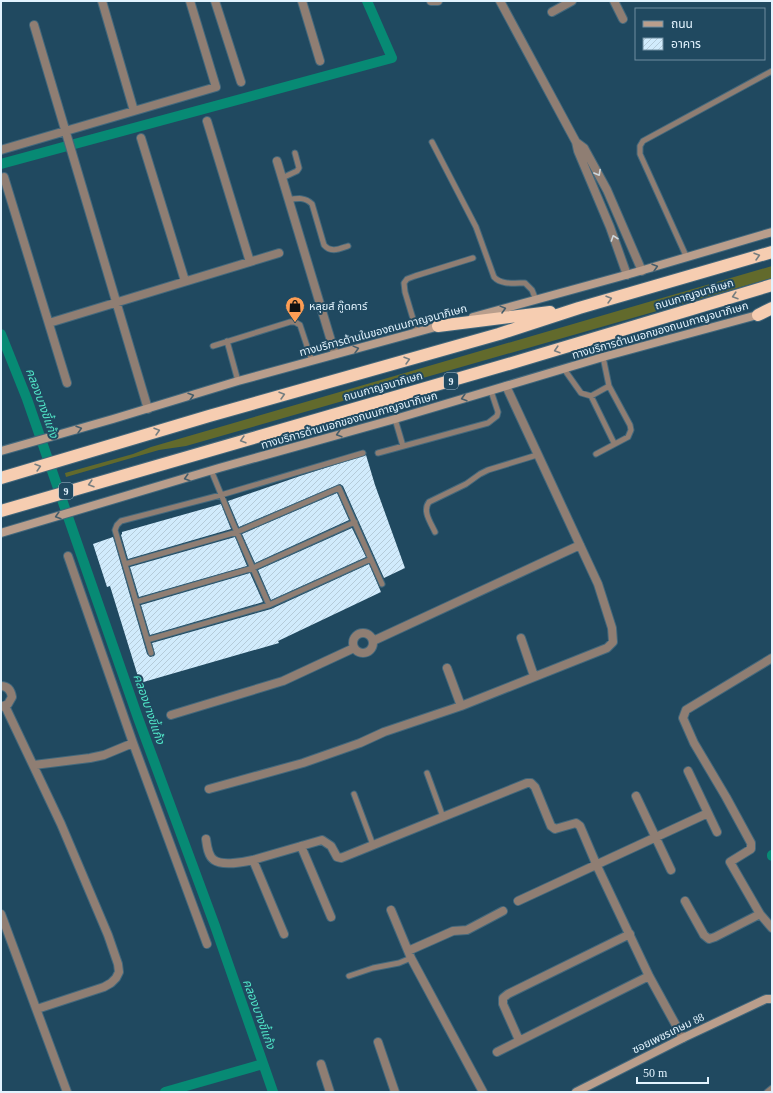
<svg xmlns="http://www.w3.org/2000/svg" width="773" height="1093" font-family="'Times New Roman','Noto Sans Thai',serif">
	<defs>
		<pattern id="building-hatch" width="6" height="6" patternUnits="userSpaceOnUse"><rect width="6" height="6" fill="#d1ebfc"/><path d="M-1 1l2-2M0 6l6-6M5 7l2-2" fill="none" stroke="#b5cbd9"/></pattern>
	</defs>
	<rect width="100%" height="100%" fill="#204960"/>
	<path fill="#626a2c" d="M772 266V278L186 446 159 450 66 477 65 473 133 454 151 447Z"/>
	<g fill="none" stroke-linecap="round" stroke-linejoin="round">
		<path stroke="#078a74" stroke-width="10" d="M1 164 392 58 367 1
			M1 334 27 399 138 718 215 926 273 1092
			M772 856V855
			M165 1092 263 1064"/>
	</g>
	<path fill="url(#building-hatch)" d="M366 455 375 485 405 568 384 578 358 520 343 486 340 484 239 527 228 501 300 476Z
		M337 493 349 520 255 563 242 534Z
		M221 504 231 529 128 559 121 535 122 534V532Z
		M352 528 366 557 271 600 258 570Z
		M113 537 147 654 150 657 154 656 155 654 152 643 271 609 369 564 381 592 278 641 279 643 140 683 110 586 107 587 93 544Z
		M235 537 247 566 139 597 130 567Z
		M250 573 263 602 150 635 141 605Z"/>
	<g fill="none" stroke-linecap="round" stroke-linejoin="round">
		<g stroke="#43687c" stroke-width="7">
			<path id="lane" d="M432 142 476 227 494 277C501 285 515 283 525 283L532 290 536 300
				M282 178 297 171 299 168 295 153
				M288 200C298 198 305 197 312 204L324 245C331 253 339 249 348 246
				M687 258 640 154V146L643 141 772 71
				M417 332 405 292 404 283 407 279 415 276 473 258
				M227 341 238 381
				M213 346 290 322H295L300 325 312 361
				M564 369 581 393 591 396 609 386 603 357
				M591 396 614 443
				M395 419 403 446
				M378 453 488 423 497 416 498 412 491 391
				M596 454 628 437 631 430 630 425 609 386
				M211 470 232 521 269 605
				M435 532C431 523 422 511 429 502L466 484 480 474 488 470 537 455
				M125 564 237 532 339 488 382 584
				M136 602 253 568 355 522
				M147 640 269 605 371 559
				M151 653 115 530 117 525 121 521 221 495 363 453
				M427 773 443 817
				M354 794 373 845
				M349 976 373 968 399 963 411 958
				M767 1092 772 1088"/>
		</g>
		<g stroke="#43687c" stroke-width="10">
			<path id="street" d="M102 1 134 111
				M215 1 241 82
				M302 1 320 61
				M431 1H438
				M500 1 576 142 578 151 610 227 627 275
				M614 1 623 19
				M552 12 572 1
				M34 25 148 409
				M207 121 250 262
				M141 138 185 281
				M576 142 584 148 607 190 642 271
				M1 150 216 87 190 1
				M277 161 335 354
				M4 177 67 383
				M49 323 279 253
				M68 556 133 743 207 944
				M353 643a10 10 0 1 1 20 0a10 10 0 1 1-20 0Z
				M521 638 534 676
				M373 641 580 545
				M772 658 686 710 683 718 694 743 726 797 751 843V849L730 862 760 914 772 928
				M447 668 461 706
				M1 686C8 686 11 691 12 697L8 704 1 707
				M5 706 61 824 108 935 118 964 119 972 116 978 111 983 104 987 37 1009
				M171 715 283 681 354 648
				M34 765 90 758 104 755 133 743
				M688 771 717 832
				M209 789 303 763 360 743 384 732 461 706 607 648 613 642 612 628 598 584 506 386
				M636 796 671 870
				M206 839C207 846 208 856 214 860 222 866 244 862 253 860L322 840 331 846 337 857 341 858 527 783H531L535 787 551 826 555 829 576 823 580 826 597 866 649 976 683 1038
				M301 846 331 917
				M253 860 284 934
				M518 901 708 813
				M685 901 704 935 709 939 715 937 760 914
				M391 910 411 958 483 1092
				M1 914 67 1092
				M408 951 453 931 467 930 503 911
				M519 1040 503 1004V998L508 994 630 934
				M378 1042 395 1092
				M497 1052 649 976
				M321 1064 330 1092"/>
		</g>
		<g stroke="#43687c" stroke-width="10">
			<path id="secondary" d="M473 317 633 273 772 232
				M1 451 113 419 238 381 443 325
				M1 533 219 468 395 419 603 357 761 314
				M576 1092 683 1038 766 999H772"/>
		</g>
		<g stroke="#43687c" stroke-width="14">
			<path id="highway" d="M758 315 772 308
				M438 326 550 312
				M1 478 209 416 499 334 579 308 772 252
				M1 511 512 363 772 285"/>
		</g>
		<use href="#lane" stroke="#8f7e73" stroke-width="5"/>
		<use href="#street" stroke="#8f7e73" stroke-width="8"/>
		<use href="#secondary" stroke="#b99e8c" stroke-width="8"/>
		<use href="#highway" stroke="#f6cdb1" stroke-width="12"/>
	</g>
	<defs><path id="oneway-chevron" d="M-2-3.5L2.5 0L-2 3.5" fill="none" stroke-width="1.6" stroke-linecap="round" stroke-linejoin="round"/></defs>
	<g stroke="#cdd6db">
		<use href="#oneway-chevron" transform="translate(598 173) rotate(61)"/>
		<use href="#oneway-chevron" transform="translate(614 238) rotate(-109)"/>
	</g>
	<g stroke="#767e80">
		<use href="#oneway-chevron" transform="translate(757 256) rotate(-16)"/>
		<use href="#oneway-chevron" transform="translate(735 296) rotate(163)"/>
		<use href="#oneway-chevron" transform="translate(609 299) rotate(-16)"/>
		<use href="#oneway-chevron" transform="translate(557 350) rotate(163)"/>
		<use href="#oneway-chevron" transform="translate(407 360) rotate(-16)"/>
		<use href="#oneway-chevron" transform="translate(282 395) rotate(-16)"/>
		<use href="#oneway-chevron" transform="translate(157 431) rotate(-16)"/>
		<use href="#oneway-chevron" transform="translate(243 440) rotate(164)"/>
		<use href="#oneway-chevron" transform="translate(38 467) rotate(-17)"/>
		<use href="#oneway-chevron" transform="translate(91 484) rotate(163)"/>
	</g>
	<g stroke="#465e6b">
		<use href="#oneway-chevron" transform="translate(655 267) rotate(-16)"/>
		<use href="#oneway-chevron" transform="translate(503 309) rotate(-15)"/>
		<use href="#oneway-chevron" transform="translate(356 349) rotate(-15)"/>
		<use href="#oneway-chevron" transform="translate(191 396) rotate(-17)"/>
		<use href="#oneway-chevron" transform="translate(464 398) rotate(164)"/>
		<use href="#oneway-chevron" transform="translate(79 429) rotate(-16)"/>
		<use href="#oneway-chevron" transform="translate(339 434) rotate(164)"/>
		<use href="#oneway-chevron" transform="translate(187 478) rotate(163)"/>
		<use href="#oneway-chevron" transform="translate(58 516) rotate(163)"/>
	</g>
	<defs>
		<g id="shop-pin" transform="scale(1)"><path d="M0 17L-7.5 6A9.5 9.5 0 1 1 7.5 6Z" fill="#fc9d54" stroke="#204960"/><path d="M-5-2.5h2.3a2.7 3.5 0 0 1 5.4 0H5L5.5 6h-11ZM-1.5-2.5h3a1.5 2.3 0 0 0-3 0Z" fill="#111"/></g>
	</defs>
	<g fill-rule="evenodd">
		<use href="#shop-pin" x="295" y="306"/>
	</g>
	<g text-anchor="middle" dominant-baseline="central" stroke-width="4" stroke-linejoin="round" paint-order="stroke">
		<g fill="#204960" stroke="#a8c0cf" stroke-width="1">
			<rect x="444" y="373" width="14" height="16" rx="3"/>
			<rect x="59" y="483" width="14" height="16" rx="3"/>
		</g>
		<g font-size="10" font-weight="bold" fill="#e2f3fe">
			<text x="451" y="381">9</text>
			<text x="66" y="491">9</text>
		</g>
		<g font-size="11" fill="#e2f3fe" stroke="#204960">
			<text transform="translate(694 294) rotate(-17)">ถนนกาญจนาภิเษก</text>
			<text transform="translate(383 330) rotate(-15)">ทางบริการด้านในของถนนกาญจนาภิเษก</text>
			<text transform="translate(660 330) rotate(-16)">ทางบริการด้านนอกของถนนกาญจนาภิเษก</text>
			<text transform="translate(383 386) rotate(-16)">ถนนกาญจนาภิเษก</text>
			<text transform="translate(349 420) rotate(-16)">ทางบริการด้านนอกของถนนกาญจนาภิเษก</text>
			<text transform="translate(668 1033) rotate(-26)">ซอยเพชรเกษม 88</text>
		</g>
		<g font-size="11" fill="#e2f3fe" stroke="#204960" text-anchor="start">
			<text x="309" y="306">หลุยส์ กู๊ดคาร์</text>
		</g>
		<g font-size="12" font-style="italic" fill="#51e7c8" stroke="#204960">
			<text transform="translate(42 403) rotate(70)">คลองบางขี้แก้ง</text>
			<text transform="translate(149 709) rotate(71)">คลองบางขี้แก้ง</text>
			<text transform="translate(259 1014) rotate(70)">คลองบางขี้แก้ง</text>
		</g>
	</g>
	<rect width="773" height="1093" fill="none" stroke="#e2f3fe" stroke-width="4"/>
	<rect x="635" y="8" width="130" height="52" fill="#204960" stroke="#6e8d9f"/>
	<rect x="643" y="21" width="20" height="6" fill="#b99e8c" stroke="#6e8d9f"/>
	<text x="671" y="28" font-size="12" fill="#e2f3fe">ถนน</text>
	<rect x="643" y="38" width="20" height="12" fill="url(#building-hatch)" stroke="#6e8d9f"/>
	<text x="671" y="48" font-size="12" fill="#e2f3fe">อาคาร</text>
	<path d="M637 1077v6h71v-6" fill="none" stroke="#e2f3fe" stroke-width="2"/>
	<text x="643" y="1077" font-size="12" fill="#e2f3fe" stroke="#204960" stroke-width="3" paint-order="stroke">50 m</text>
</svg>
